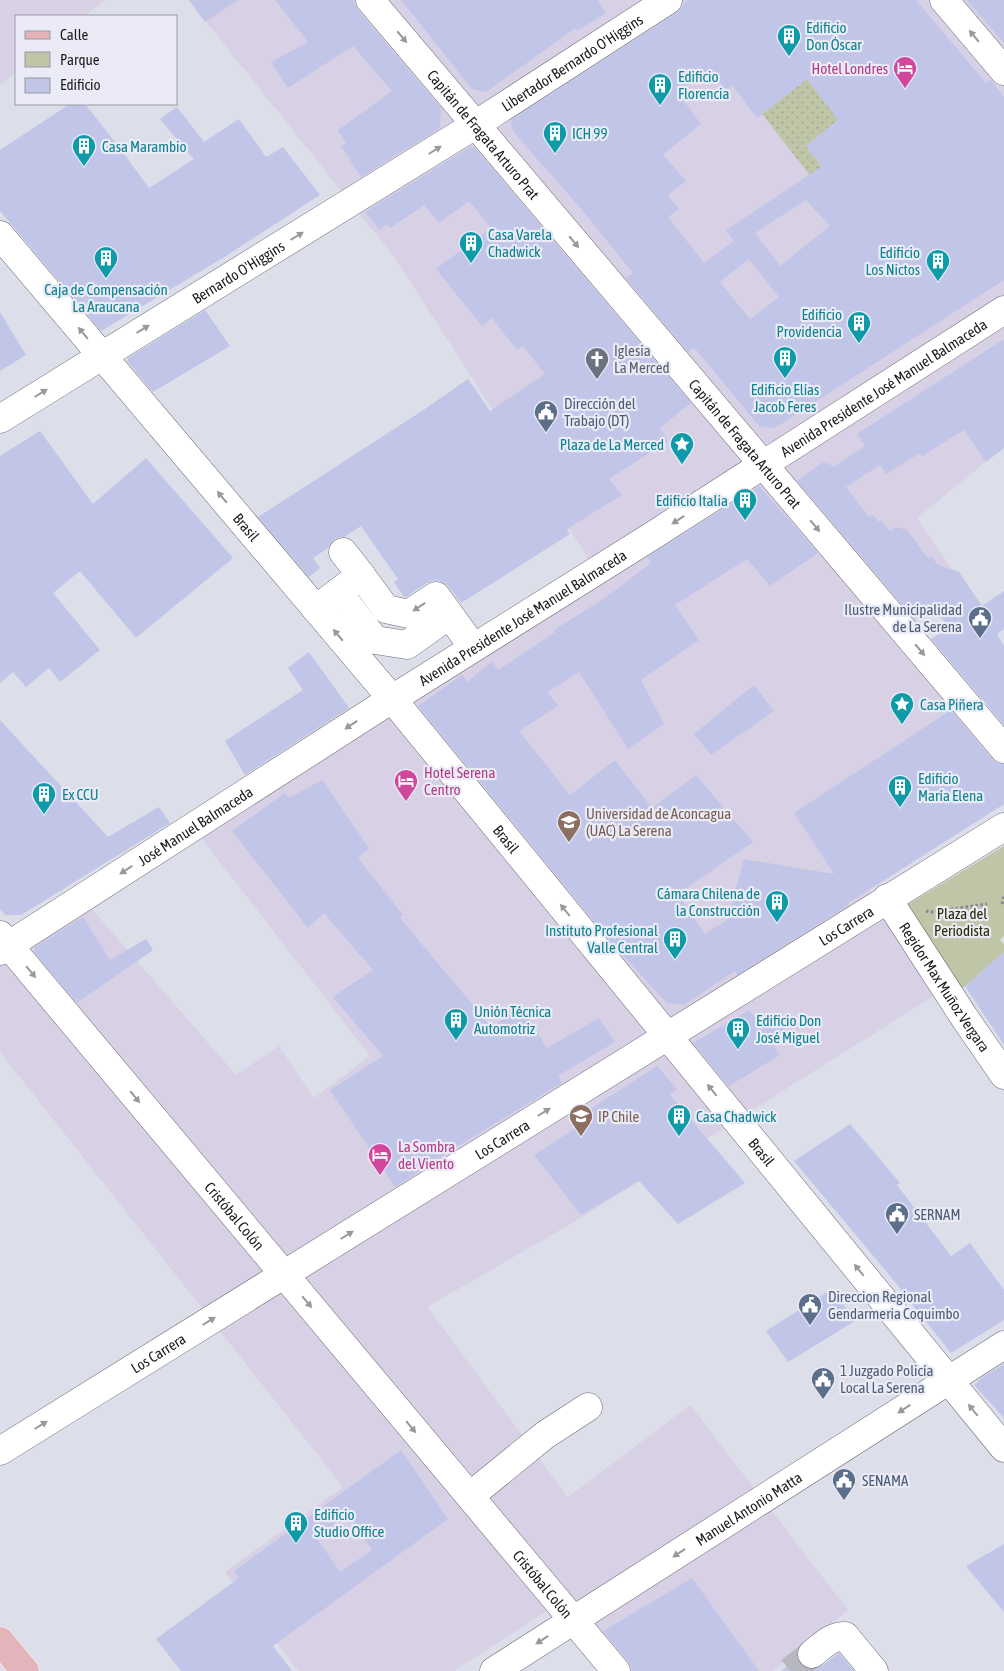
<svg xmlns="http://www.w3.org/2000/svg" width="1004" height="1671" font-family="'Asap Condensed',sans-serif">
	<defs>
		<pattern id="grass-dots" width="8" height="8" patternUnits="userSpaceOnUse" patternTransform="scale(1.25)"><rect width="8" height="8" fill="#bfc5a7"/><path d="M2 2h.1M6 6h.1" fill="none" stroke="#a4a98f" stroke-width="1.8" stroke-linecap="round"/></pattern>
	</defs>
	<rect width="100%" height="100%" fill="#dcdee9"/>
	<path fill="#d8d1e6" d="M0 0H106L84 16H16V72L0 85Z
		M207 0H1004V447L917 518 966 590 913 622 821 551 1004 770V804L870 890 880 915 937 994 574 1222 427 1307 568 1497 690 1405 848 1610 773 1671H622L565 1599 454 1671H298L225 1572 343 1487 0 1052V964L91 908 236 1075 279 1046 314 1098 370 1056 199 835 406 705 604 583 395 258 195 8Z"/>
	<path fill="url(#grass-dots)" d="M807 79 839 119 806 146 824 169 812 178 762 114Z"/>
	<path fill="#bfc5a7" d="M1004 846V936L1000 940 1004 944V952L957 993 907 905Z"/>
	<path fill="#c1c5e7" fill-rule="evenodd" d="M189 0H238L205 22Z
		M275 0H353L358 10 441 108 440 128 361 177 341 146 346 144 338 130 392 91 353 46 288 88 271 62 308 42Z
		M401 0H598L606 13 577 31 576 28 486 92 472 89Z
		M688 0H916L986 83 990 79 1004 97V280L775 428 759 426 694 347 688 352 626 278 633 273 577 204 516 135 512 129 511 123 512 119 676 13 682 8 683 4ZM711 71 726 90 732 85 757 118 807 79 838 120 806 146 822 166 726 230 734 241 704 263 668 217 679 209 668 195 686 181 663 155 701 124 677 92ZM806 200 830 226 780 266 755 233ZM749 259 779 297 750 319 720 282Z
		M967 0H1004V43Z
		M70 104H85L119 147 149 188 194 159 160 119 177 107 204 142 239 119 266 157 283 147 320 195 226 256 101 331 0 211V150Z
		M470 147H474L691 403 660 428 668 441 609 479 622 495 567 529 570 534 461 603 448 586 442 582 435 580 427 583 406 597H404L394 582 398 579 361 526 344 537H340L334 539 328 548 313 558 320 568 309 577 258 517 422 411 468 379 490 411 545 374 523 346 517 350 492 318 482 326 436 269 491 228 469 201 439 223 424 205 390 228 387 224 380 230 365 212Z
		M205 310 230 346 153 392 127 361 128 358Z
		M0 312 26 355 0 371Z
		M1004 339V448L986 462 964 430 922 456 920 453 886 474 880 465 846 487 869 517 873 515 879 522 881 520 890 531 896 527 907 530 928 558 931 556 938 565 959 572 982 606 1004 591V629L997 634 1004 646V725L931 639 949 627 929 603 914 608 906 609 797 481 823 462 824 464 827 462 829 465 830 464 833 467 865 446 857 434Z
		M40 431 93 504 146 458 233 558 136 638 80 571 53 593 100 650 60 682 49 668 26 687 13 672 0 683V456Z
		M759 486 818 553 770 586 747 559 675 605 699 640 641 680 664 724 628 749 579 672 548 692 558 706 519 731 570 795 615 760 652 808 696 775 753 842 678 894 705 934 727 920 744 859 834 874 794 813 951 710 992 759 998 763 1004 764V804L848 903 849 905 737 975 735 971 684 1005 667 1003 615 947 418 706 462 675 467 682 492 661 498 670 555 632 554 630 605 598 651 563 647 557Z
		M309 652 349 708 245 775 225 741 303 690 288 668Z
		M754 685 774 711 711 755 694 734Z
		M0 720 108 837 159 807 170 823 21 915H5L0 909Z
		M322 780 369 848 358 858 403 915 400 918 492 1028 520 1006 547 1048 599 1018 615 1042 558 1076 562 1083 458 1146 395 1187 330 1090 383 1056 333 997 373 970 324 913 308 928 232 831 285 793 289 798Z
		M83 917 110 960 146 939 153 950 77 1003 34 952 35 947Z
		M1004 952V1045L965 986Z
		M749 1010 763 1028 777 1018 788 1033 773 1046 780 1055 729 1086 693 1043Z
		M657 1066 677 1089 670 1095 745 1183 678 1224 639 1181 581 1215 534 1155 580 1125 575 1119Z
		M850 1124 900 1183 897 1185 951 1256 970 1243 1004 1290V1320L951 1353 900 1289H901L794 1161Z
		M832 1289 855 1321 788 1362 766 1331Z
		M1004 1364V1418L974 1385 983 1377Z
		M401 1450 448 1519 273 1646 292 1671H181L156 1639 239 1578 234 1571ZM348 1514 372 1550 340 1572 316 1537Z
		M1004 1544V1612L966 1566Z
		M692 1578 759 1671H633L628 1661 603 1631Z
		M839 1653 854 1671H781L797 1658 800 1664 806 1668 815 1669 822 1666Z"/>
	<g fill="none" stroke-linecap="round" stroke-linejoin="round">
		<path stroke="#b6b7c1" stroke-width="28" stroke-dasharray="28 14" stroke-linecap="butt" d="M790 1671 812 1654"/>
		<g stroke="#6a6b75" stroke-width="29">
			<g id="minor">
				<path id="s1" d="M370 0 1004 749"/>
				<path d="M944 0 1004 71"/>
				<path id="s2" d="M0 235 398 706 1004 1448"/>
				<path id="s3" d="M0 419 475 125 668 0"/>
				<path d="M343 552 361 575"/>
				<path d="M338 592 375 640 407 645 449 615"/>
				<path d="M316 609 361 575 386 609 409 614 436 596 473 647"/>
				<path id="s4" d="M887 898 964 1017 1004 1075"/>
				<path id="s5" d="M0 935 616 1671"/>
				<path id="s6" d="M0 951 381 706 652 536 1004 310"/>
				<path id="s7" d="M0 1451 1004 827"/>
				<path d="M470 1496 545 1435 588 1407"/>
				<path d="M812 1654C821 1647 832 1635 845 1636L874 1671"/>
				<path id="s8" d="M494 1671 1004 1345"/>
			</g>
		</g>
		<g stroke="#fff" stroke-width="29">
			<path id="major" d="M0 1641 25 1671"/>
		</g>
		<path stroke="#86878f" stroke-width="3" stroke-dasharray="2.5 2.5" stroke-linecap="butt" d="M1002 904 1004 896
			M926 911 931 912 987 904"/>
		<use href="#minor" stroke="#fff" stroke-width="28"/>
		<use href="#major" stroke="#e3b4b9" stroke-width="28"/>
	</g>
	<defs><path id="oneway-solid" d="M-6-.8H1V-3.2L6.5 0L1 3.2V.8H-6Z" transform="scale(1.25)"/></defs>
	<g fill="#99999b">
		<use href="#oneway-solid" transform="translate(974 36) rotate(-130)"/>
		<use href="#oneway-solid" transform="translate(402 37) rotate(50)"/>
		<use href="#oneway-solid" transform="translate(435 150) rotate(-32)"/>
		<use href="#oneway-solid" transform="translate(297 236) rotate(-31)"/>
		<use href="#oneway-solid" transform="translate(574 242) rotate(50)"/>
		<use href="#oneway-solid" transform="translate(143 329) rotate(-31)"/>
		<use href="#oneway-solid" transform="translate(83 333) rotate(-130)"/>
		<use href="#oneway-solid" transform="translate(41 393) rotate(-32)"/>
		<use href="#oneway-solid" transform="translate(222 497) rotate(-130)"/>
		<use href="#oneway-solid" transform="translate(678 520) rotate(147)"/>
		<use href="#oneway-solid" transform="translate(815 526) rotate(50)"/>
		<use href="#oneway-solid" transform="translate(419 607) rotate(146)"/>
		<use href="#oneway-solid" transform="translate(338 635) rotate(-130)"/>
		<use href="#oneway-solid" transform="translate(920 650) rotate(50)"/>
		<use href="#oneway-solid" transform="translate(351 725) rotate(147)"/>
		<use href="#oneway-solid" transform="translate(126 870) rotate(147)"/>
		<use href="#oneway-solid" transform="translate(565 910) rotate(-129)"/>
		<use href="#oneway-solid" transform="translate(31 972) rotate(50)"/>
		<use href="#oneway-solid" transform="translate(712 1090) rotate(-129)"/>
		<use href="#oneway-solid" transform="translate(135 1097) rotate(50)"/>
		<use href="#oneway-solid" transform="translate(544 1112) rotate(-32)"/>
		<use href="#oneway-solid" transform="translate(347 1235) rotate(-32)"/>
		<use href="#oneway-solid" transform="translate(859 1270) rotate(-129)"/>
		<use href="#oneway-solid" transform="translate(307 1302) rotate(50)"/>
		<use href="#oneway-solid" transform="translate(209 1321) rotate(-32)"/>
		<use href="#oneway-solid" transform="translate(904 1409) rotate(147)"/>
		<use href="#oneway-solid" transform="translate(973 1410) rotate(-129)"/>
		<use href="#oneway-solid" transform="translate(41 1425) rotate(-32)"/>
		<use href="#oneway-solid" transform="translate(411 1427) rotate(50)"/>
		<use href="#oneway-solid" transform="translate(679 1553) rotate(147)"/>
		<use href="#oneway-solid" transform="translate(542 1640) rotate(147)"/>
	</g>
	<defs>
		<g id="building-pin" transform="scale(1.25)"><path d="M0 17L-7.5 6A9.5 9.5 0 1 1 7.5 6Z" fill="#0f9aa8" stroke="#eaebf6"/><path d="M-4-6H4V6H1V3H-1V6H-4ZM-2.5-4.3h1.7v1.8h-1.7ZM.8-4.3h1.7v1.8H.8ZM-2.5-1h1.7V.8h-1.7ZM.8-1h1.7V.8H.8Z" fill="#fff"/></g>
		<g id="hotel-pin" transform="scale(1.25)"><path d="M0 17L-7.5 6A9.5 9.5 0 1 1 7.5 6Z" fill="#d1479c" stroke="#eaebf6"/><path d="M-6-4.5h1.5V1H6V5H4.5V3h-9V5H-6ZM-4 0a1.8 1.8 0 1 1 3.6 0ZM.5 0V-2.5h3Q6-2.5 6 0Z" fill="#fff"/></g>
		<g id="church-pin" transform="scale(1.25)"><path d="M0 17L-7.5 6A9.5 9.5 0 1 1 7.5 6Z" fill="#6b7280" stroke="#eaebf6"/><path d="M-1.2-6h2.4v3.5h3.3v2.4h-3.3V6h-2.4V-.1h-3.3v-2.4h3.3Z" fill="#fff"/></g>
		<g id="civic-pin" transform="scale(1.25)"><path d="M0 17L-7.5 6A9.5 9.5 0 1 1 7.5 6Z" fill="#5c6f8a" stroke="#eaebf6"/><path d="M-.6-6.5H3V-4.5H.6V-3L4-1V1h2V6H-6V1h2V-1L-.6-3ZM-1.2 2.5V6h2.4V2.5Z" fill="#fff"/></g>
		<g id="sight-pin" transform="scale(1.25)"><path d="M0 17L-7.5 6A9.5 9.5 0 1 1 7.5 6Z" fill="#0f9aa8" stroke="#eaebf6"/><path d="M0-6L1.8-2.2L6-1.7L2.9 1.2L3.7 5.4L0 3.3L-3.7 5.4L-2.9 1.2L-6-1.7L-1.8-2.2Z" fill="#fff"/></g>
		<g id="university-pin" transform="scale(1.25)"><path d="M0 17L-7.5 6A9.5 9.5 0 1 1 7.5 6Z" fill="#8d6e63" stroke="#eaebf6"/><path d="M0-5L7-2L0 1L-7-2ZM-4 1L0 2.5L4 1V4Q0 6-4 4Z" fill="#fff"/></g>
	</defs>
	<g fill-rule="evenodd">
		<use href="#building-pin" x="789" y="36"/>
		<use href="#hotel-pin" x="905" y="68"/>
		<use href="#building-pin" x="660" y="85"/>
		<use href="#building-pin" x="555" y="133"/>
		<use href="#building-pin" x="84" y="146"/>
		<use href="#building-pin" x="471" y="243"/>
		<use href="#building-pin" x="106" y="258"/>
		<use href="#building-pin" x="938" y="261"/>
		<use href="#building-pin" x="859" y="323"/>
		<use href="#building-pin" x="785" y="358"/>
		<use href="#church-pin" x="597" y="359"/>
		<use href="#civic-pin" x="546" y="412"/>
		<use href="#sight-pin" x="682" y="444"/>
		<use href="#building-pin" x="745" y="500"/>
		<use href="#civic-pin" x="980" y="618"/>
		<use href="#sight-pin" x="902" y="704"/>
		<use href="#hotel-pin" x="406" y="781"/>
		<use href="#building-pin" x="900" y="787"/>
		<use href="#building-pin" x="44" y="794"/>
		<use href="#university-pin" x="569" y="822"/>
		<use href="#building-pin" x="777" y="902"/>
		<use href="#building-pin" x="675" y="939"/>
		<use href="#building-pin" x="456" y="1020"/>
		<use href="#building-pin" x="738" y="1029"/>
		<use href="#university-pin" x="581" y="1116"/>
		<use href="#building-pin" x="679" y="1116"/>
		<use href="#hotel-pin" x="380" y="1155"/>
		<use href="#civic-pin" x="897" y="1214"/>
		<use href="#civic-pin" x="810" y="1305"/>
		<use href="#civic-pin" x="823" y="1379"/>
		<use href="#civic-pin" x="844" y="1480"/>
		<use href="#building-pin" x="296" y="1523"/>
	</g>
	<g text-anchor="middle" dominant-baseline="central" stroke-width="4.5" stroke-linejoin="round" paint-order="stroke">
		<g font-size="15" fill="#0d838f" stroke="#eaebf6" text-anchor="start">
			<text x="806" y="27">Edificio<tspan x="806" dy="17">Don Óscar</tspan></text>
			<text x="678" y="76">Edificio<tspan x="678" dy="17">Florencia</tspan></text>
			<text x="572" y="133">ICH 99</text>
			<text x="102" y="146">Casa Marambio</text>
			<text x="488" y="234">Casa Varela<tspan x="488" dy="17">Chadwick</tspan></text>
			<text x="920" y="252" text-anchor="end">Edificio<tspan x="920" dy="17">Los Nictos</tspan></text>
			<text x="106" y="289" text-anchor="middle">Caja de Compensación<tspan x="106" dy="17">La Araucana</tspan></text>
			<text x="842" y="314" text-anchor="end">Edificio<tspan x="842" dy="17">Providencia</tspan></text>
			<text x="785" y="389" text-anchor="middle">Edificio Elías<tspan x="785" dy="17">Jacob Feres</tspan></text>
			<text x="664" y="444" text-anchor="end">Plaza de La Merced</text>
			<text x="728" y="500" text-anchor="end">Edificio Italia</text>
			<text x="920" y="704">Casa Piñera</text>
			<text x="918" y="778">Edificio<tspan x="918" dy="17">María Elena</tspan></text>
			<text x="62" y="794">Ex CCU</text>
			<text x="760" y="893" text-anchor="end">Cámara Chilena de<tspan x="760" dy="17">la Construcción</tspan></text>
			<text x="658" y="930" text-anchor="end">Instituto Profesional<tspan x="658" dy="17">Valle Central</tspan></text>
			<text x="474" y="1011">Unión Técnica<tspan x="474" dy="17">Automotriz</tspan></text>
			<text x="756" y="1020">Edificio Don<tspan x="756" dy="17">José Miguel</tspan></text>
			<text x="696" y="1116">Casa Chadwick</text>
			<text x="314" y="1514">Edificio<tspan x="314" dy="17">Studio Office</tspan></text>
		</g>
		<g font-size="15" fill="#1d1d21" stroke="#eaebf6">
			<text stroke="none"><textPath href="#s3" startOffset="674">Libertador Bernardo O'Higgins</textPath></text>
			<text stroke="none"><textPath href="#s1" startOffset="176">Capitán de Fragata Arturo Prat</textPath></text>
			<text stroke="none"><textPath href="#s3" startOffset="280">Bernardo O'Higgins</textPath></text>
			<text stroke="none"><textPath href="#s6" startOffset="1048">Avenida Presidente José Manuel Balmaceda</textPath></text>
			<text stroke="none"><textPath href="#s1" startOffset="581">Capitán de Fragata Arturo Prat</textPath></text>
			<text stroke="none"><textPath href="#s2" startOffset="382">Brasil</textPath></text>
			<text stroke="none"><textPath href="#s6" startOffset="620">Avenida Presidente José Manuel Balmaceda</textPath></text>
			<text stroke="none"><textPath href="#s6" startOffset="232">José Manuel Balmaceda</textPath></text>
			<text stroke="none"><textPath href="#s2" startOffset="788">Brasil</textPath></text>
			<text stroke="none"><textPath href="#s7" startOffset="996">Los Carrera</textPath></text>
			<text stroke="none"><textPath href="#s4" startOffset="106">Regidor Max Muñoz Vergara</textPath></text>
			<text stroke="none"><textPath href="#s7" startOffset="591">Los Carrera</textPath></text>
			<text stroke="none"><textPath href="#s2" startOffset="1192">Brasil</textPath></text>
			<text stroke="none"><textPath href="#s5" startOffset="366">Cristóbal Colón</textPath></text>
			<text stroke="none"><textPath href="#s7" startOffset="186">Los Carrera</textPath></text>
			<text stroke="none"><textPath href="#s8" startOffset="302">Manuel Antonio Matta</textPath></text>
			<text stroke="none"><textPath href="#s5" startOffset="846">Cristóbal Colón</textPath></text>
		</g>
		<g font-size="15" fill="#b23c85" stroke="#eaebf6" text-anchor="start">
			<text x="888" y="68" text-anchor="end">Hotel Londres</text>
			<text x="424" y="772">Hotel Serena<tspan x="424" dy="17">Centro</tspan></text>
			<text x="398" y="1146">La Sombra<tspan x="398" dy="17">del Viento</tspan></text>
		</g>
		<g font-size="15" fill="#5b616d" stroke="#eaebf6" text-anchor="start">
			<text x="614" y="350">Iglesia<tspan x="614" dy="17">La Merced</tspan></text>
		</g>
		<g font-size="15" fill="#4e5e75" stroke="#eaebf6" text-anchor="start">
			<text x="564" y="403">Dirección del<tspan x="564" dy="17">Trabajo (DT)</tspan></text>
			<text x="962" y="609" text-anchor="end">Ilustre Municipalidad<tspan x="962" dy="17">de La Serena</tspan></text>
			<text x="914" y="1214">SERNAM</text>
			<text x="828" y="1296">Direccion Regional<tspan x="828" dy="17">Gendarmeria Coquimbo</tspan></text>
			<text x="840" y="1370">1 Juzgado Policía<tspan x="840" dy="17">Local La Serena</tspan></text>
			<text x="862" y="1480">SENAMA</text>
		</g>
		<g font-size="15" fill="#785e54" stroke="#eaebf6" text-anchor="start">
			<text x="586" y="813">Universidad de Aconcagua<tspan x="586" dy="17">(UAC) La Serena</tspan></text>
			<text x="598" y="1116">IP Chile</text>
		</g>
		<g font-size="15" fill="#282d03" stroke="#eaebf6">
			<text x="962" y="913">Plaza del<tspan x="962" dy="17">Periodista</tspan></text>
		</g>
	</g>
	<rect x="15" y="15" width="162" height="90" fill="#eaebf6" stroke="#9899a1"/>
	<rect x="25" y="31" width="25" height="8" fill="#e3b4b9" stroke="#9899a1"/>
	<text x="60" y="40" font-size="15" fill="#1d1d21">Calle</text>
	<rect x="25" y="52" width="25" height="15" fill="#bfc5a7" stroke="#9899a1"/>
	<text x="60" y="65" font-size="15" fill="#1d1d21">Parque</text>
	<rect x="25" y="78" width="25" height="15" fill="#c1c5e7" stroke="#9899a1"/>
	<text x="60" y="90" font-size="15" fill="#1d1d21">Edificio</text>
</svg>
